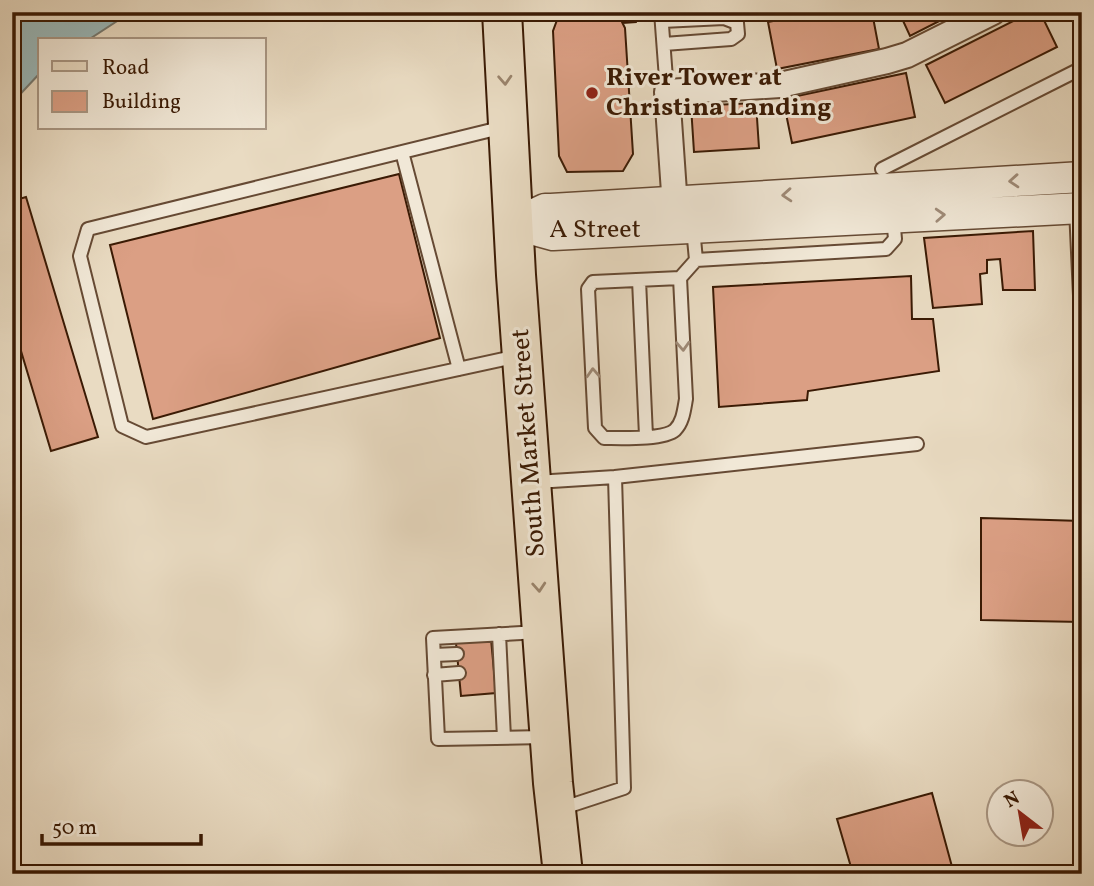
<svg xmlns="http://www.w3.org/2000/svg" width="1094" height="886" font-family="Vollkorn,serif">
	<rect width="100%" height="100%" fill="#e9dbc2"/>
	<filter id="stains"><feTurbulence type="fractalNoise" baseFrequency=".00286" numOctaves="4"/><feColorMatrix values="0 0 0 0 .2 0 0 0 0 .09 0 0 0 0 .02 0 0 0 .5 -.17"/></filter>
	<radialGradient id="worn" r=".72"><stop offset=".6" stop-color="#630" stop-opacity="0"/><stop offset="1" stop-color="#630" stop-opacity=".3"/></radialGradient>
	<path fill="#9ab9bb" stroke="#747972" stroke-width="2" d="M12 12H131L88 40H40V73L12 103Z"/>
	<path fill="#db9f84" stroke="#3a1a04" stroke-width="2" d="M560 12H617L625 28 633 154 623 171 567 172 559 156 553 31Z
		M617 12H641L636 22 623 23Z
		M819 12H872L879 49 777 69 768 22Z
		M899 12H957L910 36Z
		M1031 12H1040L1057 47 945 103 926 65Z
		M1069 12H1082V32L1079 33Z
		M906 73 915 117 792 143 783 99Z
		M756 103 759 148 694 152 691 106Z
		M399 174 440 338 153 419 110 245Z
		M26 197 98 437 51 451 12 321V201Z
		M1033 231 1035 290H1003L1000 259 987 260V273L980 274 982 304 933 308 924 238Z
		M911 276 912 319H933L939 371 808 391 807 400 719 407 713 287Z
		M981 518 1082 521V622L981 620Z
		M491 639 496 693 461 696 456 643Z
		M932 793 954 874H853L837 819Z"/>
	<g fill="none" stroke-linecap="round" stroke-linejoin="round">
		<g stroke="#664a34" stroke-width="16">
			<path id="service" d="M661 12 667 92
				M662 21 724 18 737 23 738 34 731 39 664 44
				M504 127 88 229 80 256 122 426 146 437 518 356
				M402 152 459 369
				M882 169 1082 68
				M1076 209 1081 317
				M696 260 886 249 895 239 893 217
				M680 278 593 282 588 289 595 428 604 438C620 438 664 440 675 430 683 422 684 410 686 399L680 278 696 260 693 228
				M639 280 646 436
				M615 477 917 444
				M536 482 615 477 624 788 560 809
				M539 632 433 638 438 739 544 737
				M499 634 504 738
				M434 655 457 654
				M434 675 459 673"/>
		</g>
		<g stroke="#664a34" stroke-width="28">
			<path id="minor" d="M676 221 667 92 780 85 887 61 907 55 993 12"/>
		</g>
		<g stroke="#664a34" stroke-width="33">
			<path id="tertiary" d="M513 224 545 209H551L1082 177
				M513 224 553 235 1082 208"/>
		</g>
		<g stroke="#3a1a04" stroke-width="42">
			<path id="primary" d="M502 12 516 275 553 783 563 874"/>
		</g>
		<use href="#service" stroke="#f1e8d7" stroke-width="12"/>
		<use href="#minor" stroke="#f1e8d7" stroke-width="24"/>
		<use href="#tertiary" stroke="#f1e8d7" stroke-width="30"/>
		<use href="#primary" stroke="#e9dbc2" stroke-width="38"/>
	</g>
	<defs><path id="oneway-chevron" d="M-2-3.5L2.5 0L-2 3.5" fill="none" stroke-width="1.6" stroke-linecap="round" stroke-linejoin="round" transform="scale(1.75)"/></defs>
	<g stroke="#9a846c">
		<use href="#oneway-chevron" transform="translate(505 80) rotate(87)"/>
		<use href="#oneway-chevron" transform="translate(539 587) rotate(86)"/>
	</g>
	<g stroke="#9f8b78">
		<use href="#oneway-chevron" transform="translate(1014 181) rotate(176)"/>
		<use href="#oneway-chevron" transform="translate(787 195) rotate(176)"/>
		<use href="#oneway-chevron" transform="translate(940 215) rotate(-3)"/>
		<use href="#oneway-chevron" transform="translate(683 346) rotate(87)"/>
		<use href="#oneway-chevron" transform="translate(593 373) rotate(-93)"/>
	</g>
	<circle fill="#8f2418" stroke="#f1e8d7" stroke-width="2.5" cx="592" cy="93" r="7"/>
	<g text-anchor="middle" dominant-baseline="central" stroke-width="6" stroke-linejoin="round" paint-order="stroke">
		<g font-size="26" font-weight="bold" fill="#3a1a04" stroke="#f1e8d7" text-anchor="start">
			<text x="606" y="78">River Tower at<tspan x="606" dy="30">Christina Landing</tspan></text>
		</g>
		<g font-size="26" fill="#3a1a04" stroke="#f1e8d7">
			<text x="595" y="230">A Street</text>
			<text transform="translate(529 443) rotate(-94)">South Market Street</text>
		</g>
	</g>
	<rect width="1094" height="886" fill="none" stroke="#e9dbc2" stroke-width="42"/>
	<rect x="14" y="14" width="1066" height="858" fill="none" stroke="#3a1a04" stroke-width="3.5"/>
	<rect x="21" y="21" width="1052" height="844" fill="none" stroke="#3a1a04" stroke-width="2"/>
	<rect x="38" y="38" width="228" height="91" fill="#f1e8d7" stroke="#a89683" stroke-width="2"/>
	<rect x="52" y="61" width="35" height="10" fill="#e9dbc2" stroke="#a89683" stroke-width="2"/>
	<text x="102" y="74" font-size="21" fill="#3a1a04">Road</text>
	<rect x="52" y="91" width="35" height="21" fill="#db9f84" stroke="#a89683" stroke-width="2"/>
	<text x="102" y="108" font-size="21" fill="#3a1a04">Building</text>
	<g transform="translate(1020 813) rotate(329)"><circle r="33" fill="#f1e8d7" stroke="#a89683" stroke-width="2"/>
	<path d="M0-5L12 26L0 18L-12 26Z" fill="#8f2418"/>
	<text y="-10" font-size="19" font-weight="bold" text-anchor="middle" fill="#3a1a04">N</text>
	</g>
	<path d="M42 834v10h159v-10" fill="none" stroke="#3a1a04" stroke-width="3.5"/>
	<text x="52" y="834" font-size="21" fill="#3a1a04" stroke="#f1e8d7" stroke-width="5" paint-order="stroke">50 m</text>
	<rect width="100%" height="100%" filter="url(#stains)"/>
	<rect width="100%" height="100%" fill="url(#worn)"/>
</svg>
